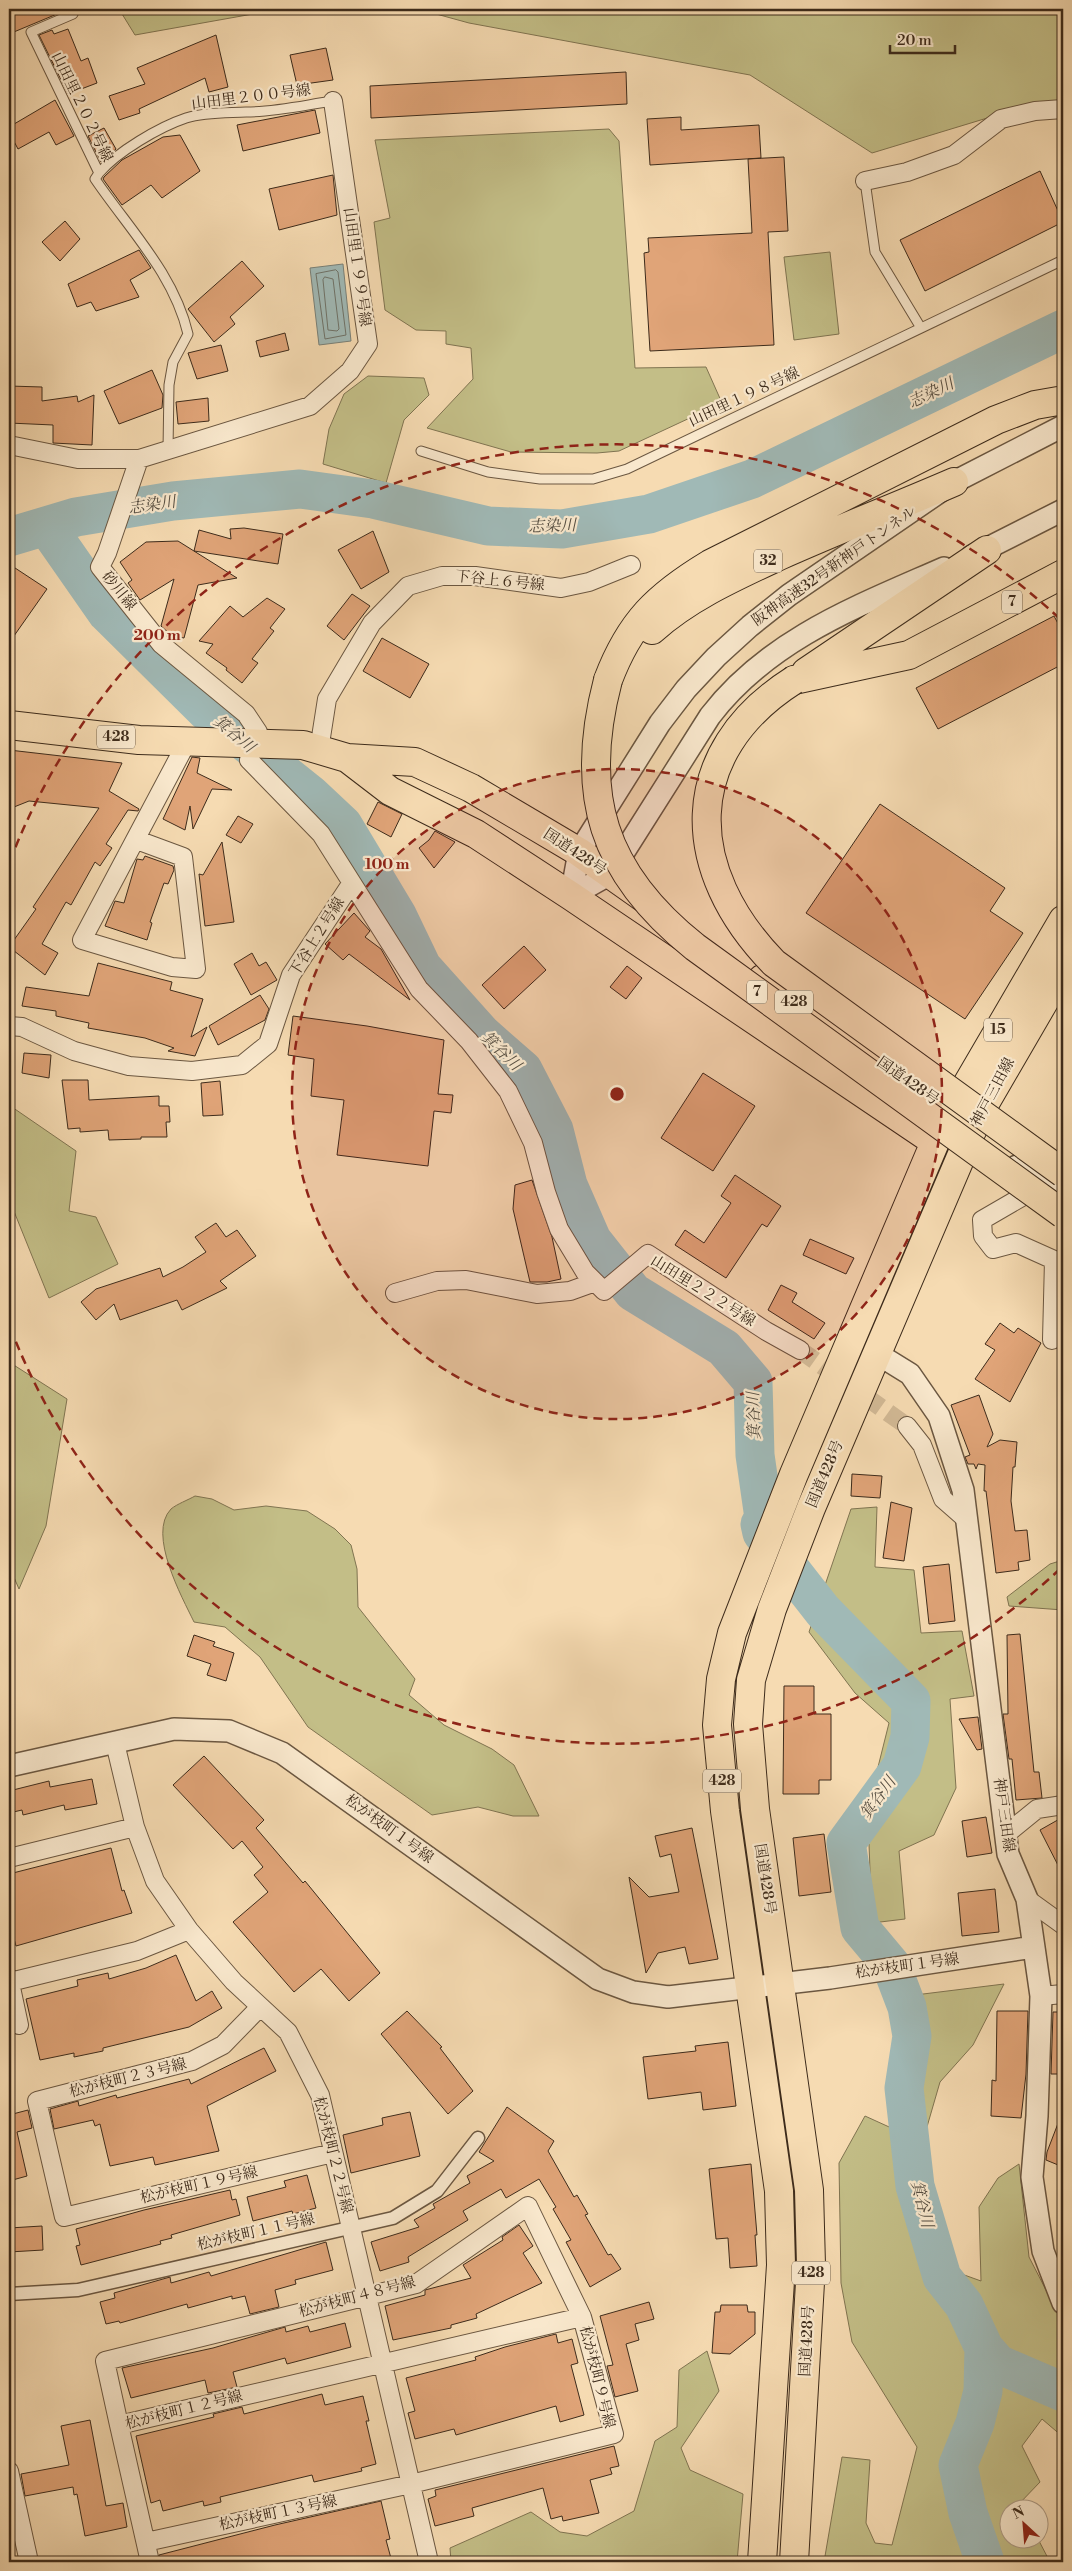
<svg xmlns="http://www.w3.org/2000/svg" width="1072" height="2571" font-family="'Libre Bodoni','Noto Serif JP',serif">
	<rect width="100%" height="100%" fill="#f6dbb2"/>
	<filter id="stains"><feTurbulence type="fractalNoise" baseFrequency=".004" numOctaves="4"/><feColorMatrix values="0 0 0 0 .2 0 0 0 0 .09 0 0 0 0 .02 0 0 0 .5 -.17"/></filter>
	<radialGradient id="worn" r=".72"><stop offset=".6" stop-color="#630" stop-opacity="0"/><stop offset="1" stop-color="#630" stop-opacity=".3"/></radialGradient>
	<path fill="#c3be87" stroke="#807451" d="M119 9H281L135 35Z
		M418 9H1063V102H1040L872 153 750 75 469 23Z
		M609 129 619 141 635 368 706 367 722 403 619 451 597 453 511 452 427 428 473 379 471 348 446 344V331L416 330 385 310 374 222 390 218 375 140Z
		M830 252 839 334 794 340 784 257Z
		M368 376 424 378 429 395 404 420 386 483 323 464 329 429 344 394Z
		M9 1105 76 1151 69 1211 96 1217 118 1264 49 1298 9 1199Z
		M9 1362 67 1399 46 1526 19 1589 9 1566Z
		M195 1496 212 1499 234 1510 266 1506 307 1511 335 1529 351 1545 357 1569 358 1607 415 1679 409 1695 444 1725 492 1749 514 1765 539 1816H513L478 1807 432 1815 308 1727 260 1657 225 1627 194 1622C182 1597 147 1534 171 1509 177 1504 188 1500 195 1496Z
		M877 1507 875 1567 914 1570 921 1633 962 1631 974 1696 950 1699 956 1788 934 1835 899 1851 905 1919 872 1923 869 1844 846 1822 876 1775 889 1723 855 1693 809 1632 851 1509Z
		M1063 1560V1610L1009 1606 1007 1597 1050 1564Z
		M1004 1984 973 2045 940 2082 922 2144 902 2196 920 2259 981 2281 979 2207 998 2178 1019 2164 1029 2257 1063 2323V2437L1042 2419 1022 2446 1040 2482 1017 2506 1022 2508H1010V2538L1038 2539 1050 2562H824L842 2457 870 2460 866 2523 875 2543 892 2545 917 2447 852 2342 841 2283 839 2163 865 2116 898 2131 912 2098 923 2023 915 1995Z
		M707 2351 719 2391 681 2448 690 2470 743 2494 737 2562H517L505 2558 503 2562H451L450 2548 531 2512 560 2532 587 2536 634 2511 655 2441 677 2427 679 2370Z"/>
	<path fill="#a0b9b6" stroke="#788078" d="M343 264 351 341 319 345 310 268Z"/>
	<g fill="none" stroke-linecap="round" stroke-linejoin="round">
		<path stroke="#6e7268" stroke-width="1" d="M336 270 338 272 346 335 325 339 316 274Z
			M325 277 333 279 339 329 337 331 328 330 323 280Z"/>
		<path stroke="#a0b9b6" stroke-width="39" d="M47 527 107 613 205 710 311 795 343 825 397 915 422 967 482 1034 523 1070 554 1130 568 1185 592 1240 633 1292 724 1348 753 1382 755 1455 764 1518 760 1524 762 1533 823 1611 911 1701 910 1737 902 1766 846 1843 860 1928 891 1965 907 2007 912 2036 904 2088 915 2186 942 2277 964 2305 984 2348 998 2364 1063 2392
			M9 537 76 517 173 501 300 489 373 499 488 526 562 529 649 514 752 479 1063 329
			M984 2348 983 2391 975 2423 958 2465 968 2513 985 2562"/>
	</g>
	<path fill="#e0a478" stroke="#3d2b1b" d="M9 9H69L9 34Z
		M68 29 81 61 88 58 97 83 68 94 39 35 52 30 54 34Z
		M216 35 228 87 209 92 205 78 139 109 140 113 119 120 109 96 145 84 137 68Z
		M326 48 333 80 297 85 290 55Z
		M626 72 627 104 371 118 370 86Z
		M55 100 74 136 56 145 49 132 18 149 9 132V127Z
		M315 110 320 133 243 151 237 125Z
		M681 117V130L759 125 761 158 650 165 647 119Z
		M104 128 116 149 101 162 88 136Z
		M180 135 200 171 162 198 151 185 122 205 103 179 104 177 122 160 163 137Z
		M784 157 788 231 768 232 774 345 650 351 644 253 649 252 648 238 752 233 748 159Z
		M1040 171 1063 222 925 291 900 240Z
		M333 175 337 215 279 230 269 189Z
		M65 221 80 239 60 261 42 242Z
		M139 250 151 268 130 280 139 297 96 311 91 302 77 307 68 284Z
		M242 261 264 286 230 317 235 324 214 342 188 309Z
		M285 333 289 350 260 357 256 341Z
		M221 345 228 371 197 379 188 353Z
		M152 370 163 395 162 408 119 424 104 391Z
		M9 386 42 387V401L77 396 78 402 94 395 92 445 53 443V425L9 423Z
		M208 398 209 421 178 424 176 402Z
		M244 528 283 534 278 564 194 551 199 530 231 539 230 529Z
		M373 531 389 572 361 589 338 550Z
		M178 541 237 578 198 585 184 638 172 636 161 626 174 579 140 600 128 583 132 580 120 562 146 542Z
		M9 564 47 589 9 643Z
		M352 594 370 606 344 640 327 626Z
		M267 598 285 609 270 628 274 631 252 659 258 663 242 683 226 670 227 668 206 653 213 644 199 641 230 606 243 617Z
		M1054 616 1063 633V664L938 729 916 688Z
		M382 638 429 664 410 698 363 671Z
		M9 750 122 763 109 791 139 809 138 811 128 810 106 844 112 848 100 866 95 862 71 905 66 902 42 944 58 953 45 975 9 947 36 909 33 907 99 808 29 801 9 809Z
		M192 757 200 758 197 773 232 790 212 789 193 829 190 806 185 830 163 819Z
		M378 802 402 814 391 837 367 824Z
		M880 804 1005 888 990 911 1023 933 965 1019 806 913Z
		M238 816 253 824 241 843 226 835Z
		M435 831 455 842 434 868 419 848 429 840Z
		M222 842 234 922 205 926 199 874 203 875Z
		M145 856 173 866 174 870 168 884 164 883 150 922 152 923 147 940 105 926 115 901 124 903 137 859 143 860Z
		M354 913 370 931 365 937 381 949 410 1000 349 954 343 960 325 944Z
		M524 946 546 970 504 1009 482 985Z
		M252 953 259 966 266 962 277 980 251 995 234 964Z
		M98 963 172 982 170 990 203 999 191 1037 207 1027 195 1056 168 1051 174 1048 145 1038 88 1028 89 1023 56 1016V1011L22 1006 26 987 89 996Z
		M627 966 642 978 626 999 610 987Z
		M260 995 269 1009 265 1020 218 1045 209 1026Z
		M293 1016 367 1026 444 1040 438 1094 453 1095 451 1113 434 1111 428 1166 337 1155 344 1100 311 1096 314 1059 288 1055Z
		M24 1053 51 1055 49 1078 22 1073Z
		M703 1073 755 1106 713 1171 661 1138Z
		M62 1080H88L89 1100 159 1096V1106H169L170 1122H166L167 1137H141V1139L109 1140 108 1130 80 1132V1128L68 1129Z
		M220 1081 223 1115 203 1116 201 1083Z
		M735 1175 781 1206 767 1227 762 1224 726 1278 675 1245 685 1230 704 1243 731 1203 721 1196Z
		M532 1180 552 1237 561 1279 547 1282H530L513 1209 515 1185Z
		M216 1223 226 1237 237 1230 256 1256 220 1281 227 1288 182 1310 177 1300 120 1320 114 1304 96 1320 81 1302 96 1289 160 1268 163 1277 183 1267 206 1252 195 1237Z
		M810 1239 854 1258 846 1274 803 1255Z
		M781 1285 797 1293 792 1302 825 1323 814 1339 768 1310Z
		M1000 1323 1014 1333 1018 1328 1041 1343 1010 1402 975 1379 995 1350 985 1344Z
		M979 1395 993 1434 987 1447 1000 1440 1017 1442 1015 1467H1013L1011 1501 1015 1531 1027 1530 1030 1560 1018 1562 1019 1570 996 1573 986 1491H984L985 1465 978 1464 976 1469 974 1464H968L965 1457 970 1455 951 1405Z
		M852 1474 882 1476 880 1498 851 1496Z
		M891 1502 912 1508 904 1561 883 1558Z
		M949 1564 955 1621 929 1624 923 1567Z
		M1020 1634 1034 1772H1039L1042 1798 1016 1800 1012 1759H1009L1003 1714H1008L1007 1635Z
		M194 1635 215 1642 213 1646 234 1653 226 1681 207 1675 211 1664 187 1656Z
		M784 1686H814V1714H831V1780H819V1794H783Z
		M978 1717 982 1749 977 1750 959 1719Z
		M204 1756 264 1820 256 1828 303 1883 305 1881 380 1973 349 2001 321 1969 294 1992 233 1922 268 1892 254 1875 263 1867 242 1841 233 1849 173 1785Z
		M92 1779 97 1804 65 1810 64 1805 23 1815 22 1810 9 1813V1791L49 1781 50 1787Z
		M986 1817 992 1853 967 1857 962 1821Z
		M1063 1817V1875L1040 1830Z
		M692 1828 718 1959 689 1964 685 1947 658 1953 646 1973 629 1877 649 1897 679 1892 671 1854 660 1857 655 1836Z
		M824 1834 831 1892 799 1896 793 1838Z
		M111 1848 122 1891 124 1890 132 1913 16 1946 9 1920V1874Z
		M995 1889 999 1932 962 1936 958 1893Z
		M176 1955 196 2001 212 1991 222 2008 189 2027 103 2048V2051L74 2057V2053L40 2060 26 1999 78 1986 77 1980 108 1973 109 1979 146 1968Z
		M407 2011 442 2047 440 2048 473 2091 448 2114 381 2034Z
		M997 2011H1028L1026 2074 1021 2118 991 2116 992 2080 996 2081Z
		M1053 2012H1063V2074H1051Z
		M728 2042 736 2106 703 2110 701 2092 648 2099 643 2057 696 2051 695 2046Z
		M264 2048 276 2071 207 2106 219 2151 155 2165 153 2157 110 2166 100 2124 95 2126 93 2120 54 2129 50 2109 78 2101 79 2106 116 2095 117 2098 189 2079 191 2084Z
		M507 2107 554 2141 548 2151 574 2197 577 2195 588 2214 585 2215 608 2255 611 2254 621 2269 590 2287 566 2242 571 2240 553 2209 556 2207 539 2179 506 2198 501 2189 463 2211 468 2220 408 2257 409 2262 380 2271 371 2242 419 2227 414 2220 435 2208 433 2204 470 2183 467 2176 494 2161 479 2152Z
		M28 2110 32 2128 17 2132 27 2176 9 2181V2115Z
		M410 2112 420 2156 351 2173 343 2135 383 2125 382 2118Z
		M1062 2113H1063V2167L1046 2160 1047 2152Z
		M751 2164 757 2235H755L757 2266 730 2268 728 2238 716 2239 709 2169Z
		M307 2175 316 2208 293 2214 292 2211 253 2221 247 2197 286 2187 284 2181Z
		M230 2190 232 2200 236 2199 240 2215 171 2235 172 2238 160 2241 161 2244 81 2265 76 2246 80 2245 76 2229 144 2210Z
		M519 2225 533 2246 523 2253 542 2283 476 2314 477 2318 451 2325V2328L393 2340 385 2306 425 2295V2290L471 2278 463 2265 503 2240 502 2237Z
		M42 2226 43 2250 9 2252V2228Z
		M326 2242 333 2270 295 2280 296 2284 275 2290 279 2307 250 2314 245 2296 232 2299V2296L188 2308 187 2304 120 2323 119 2321 106 2324 100 2302 115 2298 114 2293 170 2277 171 2283 209 2272 211 2276Z
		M649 2302 654 2319 635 2324 639 2340 626 2344 638 2391 615 2397 607 2366 613 2365 600 2316Z
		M721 2305H747L748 2312H755V2334L730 2354 712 2353 715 2312H720Z
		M345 2323 351 2347 287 2364 285 2358 233 2372 237 2387 208 2393 205 2380 131 2398 122 2368 213 2348 285 2327 286 2332 308 2326 310 2332Z
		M556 2334 558 2343 572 2339 578 2363 571 2365 584 2415 560 2422 556 2406 456 2435 454 2429 415 2439 408 2413 415 2411 406 2378 476 2360 475 2357 505 2347Z
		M322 2394 325 2405 363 2396 369 2421H366L376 2464 361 2468 362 2471 314 2482 312 2475 220 2497 221 2502 204 2506 203 2501 163 2511 160 2500 151 2503 136 2436 214 2417 213 2414 242 2407 244 2414Z
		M90 2420 106 2506 123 2503 127 2527 85 2536 77 2494 74 2495 73 2487 25 2496 21 2474 69 2465 61 2426Z
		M614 2446 619 2466 610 2468 612 2474 590 2480 599 2513 563 2521 562 2516 551 2519 543 2488 472 2508 474 2516 435 2526 428 2499 436 2496 435 2490Z
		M381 2501 390 2539 386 2540 392 2562H160L159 2555 275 2525Z"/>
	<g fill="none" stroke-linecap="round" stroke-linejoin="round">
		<path stroke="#d1b894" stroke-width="18" stroke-dasharray="18 9" stroke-linecap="butt" d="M800 1350 907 1426"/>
		<g stroke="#6b5741" stroke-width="11">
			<path id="service" d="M73 14 31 32 99 173 95 179C129 229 174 274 188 334L173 362 169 385 168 450
				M99 173C117 152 159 127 186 118 205 112 226 113 246 112 275 112 305 105 333 101
				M865 181 875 252 921 328
				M421 451 488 472 540 479H593L627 469 1063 260"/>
		</g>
		<g stroke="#6b5741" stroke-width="15">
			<path id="pedestrian" d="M9 2294 78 2290 393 2218 437 2191 478 2138"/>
		</g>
		<g stroke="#6b5741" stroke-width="20">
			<path id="minor" d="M333 101 368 344 350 371 310 406 139 459 107 553 100 567 161 644 246 714 258 732 249 760 321 834 419 989 469 1041 508 1091 533 1143 546 1192 559 1229 585 1272 604 1291 648 1254 766 1331 800 1350
				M865 181 907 172 954 155 1001 119 1035 111 1063 109
				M9 445 78 459H139
				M319 750 327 699 372 623 408 586 442 576H475L561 588 589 582 631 565
				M137 840 183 857 196 969 172 967 82 940 187 742
				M9 1026 22 1027 74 1051 129 1066 192 1071 242 1065 268 1044 291 975 351 884
				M1045 1184 1063 1197
				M1039 1187 982 1220 983 1236 993 1249 1016 1243 1054 1260 1052 1340
				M395 1293 437 1281 466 1280 537 1294 570 1291 595 1282
				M907 1426 922 1445 943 1499 967 1520
				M115 1743 135 1827 155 1881 189 1930 234 1982 288 2032 320 2095 429 2562
				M1005 1835 1037 1809 1063 1805
				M9 1858 135 1827
				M1027 1899 1063 1925
				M9 1978 19 2025
				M10 1982 137 1951 189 1930
				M1041 1996 1063 1994
				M260 2007 223 2045 192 2061 37 2101 64 2217 333 2153
				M119 2425 105 2361 416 2284 528 2206 582 2317
				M9 2471 29 2562
				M146 2542 411 2484 614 2434 582 2317 119 2425 150 2562"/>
		</g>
		<g stroke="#6b5741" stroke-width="24">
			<path id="tertiary" d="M972 556 1063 510
				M571 896 579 852 660 723 686 689 716 657 750 626 789 595 954 482 1063 426
				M571 896 610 874 710 716C769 639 858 606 944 568
				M1017 1166 1045 1184
				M876 1353 910 1374 939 1416 963 1490 1008 1854 1027 1899 1041 1996 1037 2116 1032 2177 1043 2251 1063 2303
				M9 1766 174 1729 229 1731 282 1753 598 1979 633 1992 668 1997 830 1978 1033 1947"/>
		</g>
		<g stroke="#3d2b1b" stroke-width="30">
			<path id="primary" d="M948 1117 1063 920
				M970 1135 984 1105 1063 969"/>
		</g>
		<g stroke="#3d2b1b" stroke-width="30">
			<path id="trunk" d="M9 725 139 740 303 745 347 758 415 762 471 788 579 852 644 898
				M347 758 390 791 476 834 571 896 935 1142 794 1474 732 1633 721 1679 717 1725 725 1811 779 2191 781 2265 762 2562
				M762 979 952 1111 969 1138 811 1508 772 1609 751 1680 748 1724 755 1809 809 2190 811 2265 794 2562"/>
		</g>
		<g stroke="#3d2b1b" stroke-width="30">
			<path id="motorway" d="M652 630C689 597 734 577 779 556 837 530 896 507 954 482
				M806 672 987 550
				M608 680C630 622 657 596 710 564L996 420 1035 405 1058 401
				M794 680 909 655 1063 574"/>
		</g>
		<use href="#service" stroke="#f9e8cd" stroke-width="9"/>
		<use href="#pedestrian" stroke="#f9e8cd" stroke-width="12"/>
		<use href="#minor" stroke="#f9e8cd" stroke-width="18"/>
		<use href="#tertiary" stroke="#f9e8cd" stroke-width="21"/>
		<use href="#primary" stroke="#f6dbb2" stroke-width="28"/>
		<use href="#trunk" stroke="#f6dbb2" stroke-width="28"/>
		<use href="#motorway" stroke="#f6dbb2" stroke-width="28"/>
		<g stroke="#3d2b1b" stroke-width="30" stroke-linecap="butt">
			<path id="motorway-bridge" d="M608 680C578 794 602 873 695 947L1063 1214
				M794 680C679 753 683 870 774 963L1063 1173"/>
		</g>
		<use href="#motorway-bridge" stroke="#f6dbb2" stroke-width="28"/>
	</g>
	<circle cx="617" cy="1094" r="325" fill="#8f2418" fill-opacity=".12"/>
	<g fill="none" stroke="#8f2418" stroke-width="2.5" stroke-dasharray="9 6">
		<circle cx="617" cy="1094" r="325"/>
		<path d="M1060 1569A650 650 0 0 1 10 1327M10 861A650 650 0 0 1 1060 619"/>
	</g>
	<g text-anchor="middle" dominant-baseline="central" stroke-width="4.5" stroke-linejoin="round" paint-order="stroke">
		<g fill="#f9e8cd" stroke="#756450" stroke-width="1">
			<rect x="754" y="549.5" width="28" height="23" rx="4"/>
			<rect x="1002" y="590.5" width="20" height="23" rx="4"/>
			<rect x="97" y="725.5" width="38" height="23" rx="4"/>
			<rect x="747" y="980.5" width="20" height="23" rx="4"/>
			<rect x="775" y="990.5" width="38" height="23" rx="4"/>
			<rect x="984" y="1018.5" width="28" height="23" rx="4"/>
			<rect x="703" y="1769.5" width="38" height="23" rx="4"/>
			<rect x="792" y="2261.5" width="38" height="23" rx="4"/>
		</g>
		<g font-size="14" font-weight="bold" fill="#3d2b1b">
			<text x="768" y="561">32</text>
			<text x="1012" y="602">7</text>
			<text x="116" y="737">428</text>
			<text x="757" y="992">7</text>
			<text x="794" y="1002">428</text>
			<text x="998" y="1030">15</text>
			<text x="722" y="1781">428</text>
			<text x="811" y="2273">428</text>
		</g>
		<g font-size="15" fill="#3d2b1b" stroke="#f9e8cd">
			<text transform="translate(251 97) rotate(-7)">山田里２００号線</text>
			<text transform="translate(82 107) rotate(64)">山田里２０２号線</text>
			<text transform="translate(357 267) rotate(82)">山田里１９９号線</text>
			<text transform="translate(744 397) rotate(-25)">山田里１９８号線</text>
			<text transform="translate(834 566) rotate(-35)">阪神高速32号新神戸トンネル</text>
			<text transform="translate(500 581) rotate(6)">下谷上６号線</text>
			<text transform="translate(119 591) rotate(51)">砂川線</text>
			<text transform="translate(575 852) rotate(33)">国道428号</text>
			<text transform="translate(317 937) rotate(-58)">下谷上２号線</text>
			<text transform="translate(908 1081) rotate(35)">国道428号</text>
			<text transform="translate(993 1092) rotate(-62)">神戸三田線</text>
			<text transform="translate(703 1291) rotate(32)">山田里２２２号線</text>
			<text transform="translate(825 1474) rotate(-67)">国道428号</text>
			<text transform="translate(1004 1815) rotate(82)">神戸三田線</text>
			<text transform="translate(389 1829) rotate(36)">松が枝町１号線</text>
			<text transform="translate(765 1879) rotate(81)">国道428号</text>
			<text transform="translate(907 1966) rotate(-8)">松が枝町１号線</text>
			<text transform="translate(128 2078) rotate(-14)">松が枝町２３号線</text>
			<text transform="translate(333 2155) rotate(76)">松が枝町２２号線</text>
			<text transform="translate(199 2185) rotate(-13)">松が枝町１９号線</text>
			<text transform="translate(256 2232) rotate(-13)">松が枝町１１号線</text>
			<text transform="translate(357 2297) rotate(-15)">松が枝町４８号線</text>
			<text transform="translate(807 2341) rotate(-87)">国道428号</text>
			<text transform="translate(597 2377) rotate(76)">松が枝町９号線</text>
			<text transform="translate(184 2410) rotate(-14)">松が枝町１２号線</text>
			<text transform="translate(278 2513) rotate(-12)">松が枝町１３号線</text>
		</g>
		<g font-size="16" font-style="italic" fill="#564e42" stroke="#f9e8cd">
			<text transform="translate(931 393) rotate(-26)">志染川</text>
			<text transform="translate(152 505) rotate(-8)">志染川</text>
			<text transform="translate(552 526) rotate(-2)">志染川</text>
			<text transform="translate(234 734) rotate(40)">箕谷川</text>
			<text transform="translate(501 1051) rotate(44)">箕谷川</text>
			<text transform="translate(754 1416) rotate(-92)">箕谷川</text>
			<text transform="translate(878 1798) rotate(-54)">箕谷川</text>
			<text transform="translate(922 2204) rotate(76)">箕谷川</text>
		</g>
	</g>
	<circle cx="617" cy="1094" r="8" fill="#8f2418" stroke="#f9e8cd" stroke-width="2.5"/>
	<g font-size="15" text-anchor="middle" font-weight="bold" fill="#8f2418" stroke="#f9e8cd" stroke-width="4.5" stroke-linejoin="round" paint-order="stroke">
		<text x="157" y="640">200 m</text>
		<text x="387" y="869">100 m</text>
	</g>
	<rect width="1072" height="2571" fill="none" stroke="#f6dbb2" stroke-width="30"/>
	<rect x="10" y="10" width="1052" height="2551" fill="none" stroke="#3d2b1b" stroke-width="2.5"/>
	<rect x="15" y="15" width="1042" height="2541" fill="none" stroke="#3d2b1b"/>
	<g transform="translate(1024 2524) rotate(334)"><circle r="24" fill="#f9e8cd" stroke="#ae9c86"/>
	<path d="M0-4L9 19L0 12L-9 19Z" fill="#8f2418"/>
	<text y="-8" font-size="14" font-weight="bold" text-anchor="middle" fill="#3d2b1b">N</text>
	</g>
	<path d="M890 45v8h65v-8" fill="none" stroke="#3d2b1b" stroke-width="2.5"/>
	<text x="897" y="45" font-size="15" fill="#3d2b1b" stroke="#f9e8cd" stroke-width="4" paint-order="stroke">20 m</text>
	<rect width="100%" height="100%" filter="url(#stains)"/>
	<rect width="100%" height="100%" fill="url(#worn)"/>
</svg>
